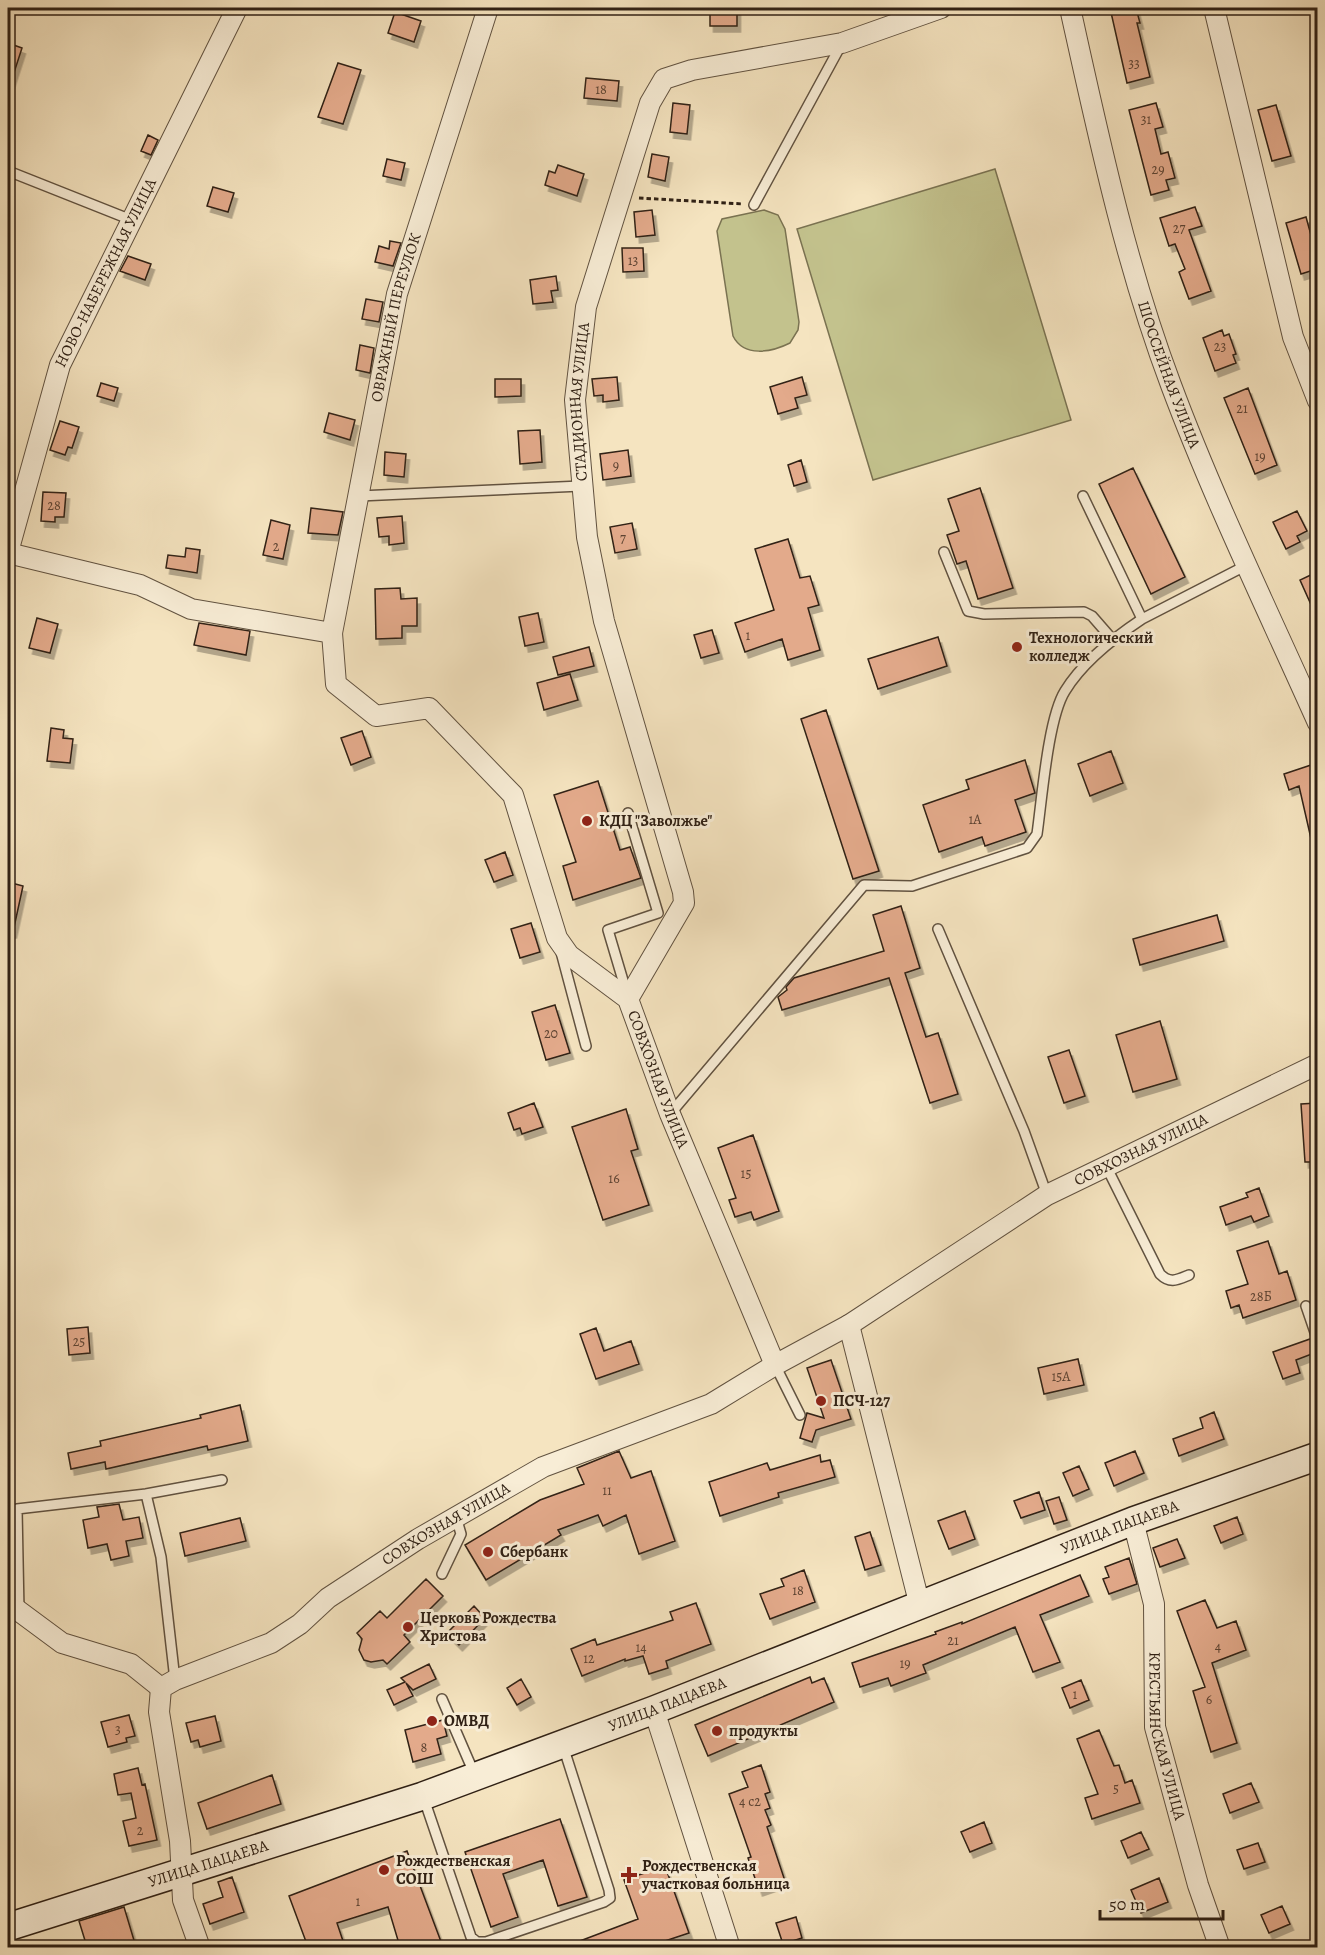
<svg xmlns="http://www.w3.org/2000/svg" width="1325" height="1955" font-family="Alegreya,serif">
	<defs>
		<filter id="shadow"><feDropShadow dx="3.5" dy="6" stdDeviation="0" flood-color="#0004"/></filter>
	</defs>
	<rect width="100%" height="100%" fill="#f5e4c0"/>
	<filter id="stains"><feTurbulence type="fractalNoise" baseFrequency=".00333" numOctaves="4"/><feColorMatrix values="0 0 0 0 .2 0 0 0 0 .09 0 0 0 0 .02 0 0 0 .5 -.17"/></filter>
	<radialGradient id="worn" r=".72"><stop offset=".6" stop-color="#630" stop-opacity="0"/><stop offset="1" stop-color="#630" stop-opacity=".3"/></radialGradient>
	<path fill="#c3c28d" stroke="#7a7251" stroke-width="1.5" d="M995 169 1071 420 873 480 797 229Z
		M764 210 778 215 785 229 799 322 798 330 790 343C772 352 744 358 733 336L717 231 722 219Z"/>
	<path fill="#e3aa8b" stroke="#302115" stroke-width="1.5" filter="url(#shadow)" d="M710 8H737V26H710Z
		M1110 8H1136L1140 23H1137L1150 77 1127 83Z
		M395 12 421 21 414 42 388 33Z
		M8 43 22 48 10 85H8Z
		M338 63 361 70 343 124 318 117Z
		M586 78 619 81 617 101 584 98Z
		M673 103 690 105 687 134 670 132Z
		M1156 103 1163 127 1155 129 1161 154 1168 152 1175 178 1166 180 1169 190 1151 195 1129 110Z
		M1276 105 1291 156 1272 161 1258 110Z
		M148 135 158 140 151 155 141 151Z
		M652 154 669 157 665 181 648 177Z
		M387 159 405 163 401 180 383 176Z
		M558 165 584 174 577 196 545 185 549 171 555 173Z
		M213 187 234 193 228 212 207 206Z
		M1195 207 1202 226 1189 230 1211 291 1189 299 1179 272 1185 269 1175 244 1169 246 1160 218Z
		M652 210 655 235 636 237 634 212Z
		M1306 217 1317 257V269L1301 274 1286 223Z
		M390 241 401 243 393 266 375 262 379 246 389 249Z
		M622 248H643L644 271 623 272Z
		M128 256 151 264 145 280 120 271Z
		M556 276 558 290 551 291 553 302 533 304 530 280Z
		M366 299 383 302 379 322 362 319Z
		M1222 330 1224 336 1229 334 1236 354 1233 355 1236 363 1215 371 1203 338Z
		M360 345 374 348 370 373 356 370Z
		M617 377 619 400 603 402V395L594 396 592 379Z
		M802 377 807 395 795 398 798 408 778 414 770 387Z
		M495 379H521V396L495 397Z
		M101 383 118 388 114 401 97 396Z
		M1248 388 1277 465 1255 474 1224 398Z
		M329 413 355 420 350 440 324 432Z
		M60 421 79 427 72 448 68 447 65 455 50 450Z
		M540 430 542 462 520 464 518 431Z
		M628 450 631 476 603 480 600 454Z
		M385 452 406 454 404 477 384 475Z
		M801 460 807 482 794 486 788 465Z
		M1133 468 1185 577 1151 594 1099 484Z
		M980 488 1013 588 978 599 966 561 957 564 947 535 959 531 948 499Z
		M43 492 66 493 64 517H55V522L41 521Z
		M311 508 343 512 338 535 308 533Z
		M1297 511 1307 531 1297 536 1300 542 1286 549 1273 522Z
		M402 516 404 543 389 545V536L379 537 377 518Z
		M271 520 290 525 283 559 263 555Z
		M632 523 637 549 615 553 610 527Z
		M788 539 800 578 810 576 819 605 808 608 820 650 788 660 782 639 745 652 735 623 774 610 755 549Z
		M186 548 200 550 197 573 166 568 168 555 185 557Z
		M1317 572V618L1300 580Z
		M400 588 401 599 417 598V626H402V638L376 639 375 589Z
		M538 613 544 642 525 646 519 617Z
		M37 618 58 624 50 653 29 648Z
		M199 623 250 631 246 655 194 645Z
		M712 630 719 653 701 658 694 635Z
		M938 637 947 666 878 689 868 659Z
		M589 647 594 666 558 675 553 657Z
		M570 674 578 700 544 710 537 683Z
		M826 710 879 871 853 879 801 719Z
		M51 728 64 730 63 738 73 739 70 763 47 761Z
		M362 731 371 757 351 765 341 738Z
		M1111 751 1123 783 1090 796 1078 764Z
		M1025 760 1035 793 1015 800 1026 832 985 846 982 837 939 852 923 805 969 789 966 780Z
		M1311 765 1317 783V842L1312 843 1299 786 1289 790 1284 774Z
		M598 781 620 850 630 847 641 878 573 900 563 866 576 862 554 795Z
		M505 852 513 875 494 882 485 860Z
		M8 882 23 886 13 932H8Z
		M901 906 920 968 905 973 926 1037 938 1033 958 1094 930 1103 889 978 782 1010 778 997 787 990 786 987 794 978 884 951 873 915Z
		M1217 915 1224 941 1140 965 1133 939Z
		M531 923 540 952 520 958 511 929Z
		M555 1005 570 1053 546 1060 532 1012Z
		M1160 1021 1177 1079 1133 1092 1116 1035Z
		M1069 1050 1085 1096 1064 1103 1048 1057Z
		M534 1103 543 1127 522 1134 520 1128 514 1130 508 1113Z
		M1317 1103V1162H1305L1301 1104Z
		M626 1109 638 1149 631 1151 649 1205 603 1220 572 1127Z
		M753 1135 779 1211 754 1220 751 1212 735 1217 729 1200 736 1198 718 1148Z
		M1259 1188 1269 1216 1254 1222 1251 1216 1226 1225 1220 1207 1248 1197 1246 1193Z
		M1268 1241 1279 1274 1287 1271 1296 1300 1243 1318 1239 1305 1231 1308 1226 1291 1248 1284 1237 1251Z
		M88 1327 90 1353 69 1355 67 1329Z
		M596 1328 604 1351 631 1341 639 1364 596 1379 580 1334Z
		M1310 1339 1317 1348V1352L1296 1360 1300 1373 1283 1379 1273 1352Z
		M1078 1359 1084 1385 1044 1394 1038 1368Z
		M831 1360 851 1419 816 1430 812 1442 800 1438 807 1413 824 1418 807 1368Z
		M240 1405 248 1441 208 1450 207 1446 106 1469 105 1462 71 1469 68 1453 101 1446 100 1441 201 1418 200 1415Z
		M1214 1412 1224 1439 1179 1456 1173 1439 1203 1428 1200 1418Z
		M619 1451 631 1478 651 1471 675 1541 639 1554 626 1515 603 1526 598 1515 558 1530 561 1535 486 1580 465 1545 540 1500 584 1484 577 1468Z
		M1135 1451 1144 1473 1114 1486 1105 1463Z
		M820 1455 821 1462 830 1460 835 1477 778 1493 779 1497 720 1516 709 1482 767 1463 770 1470Z
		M1079 1466 1089 1489 1073 1496 1063 1473Z
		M1039 1492 1045 1510 1021 1518 1014 1501Z
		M1059 1497 1067 1520 1054 1524 1046 1501Z
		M119 1504 123 1520 139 1517 143 1538 126 1541 129 1556 111 1560 107 1544 88 1548 83 1520 99 1517 97 1507Z
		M965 1511 975 1539 949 1549 938 1521Z
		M1237 1517 1243 1534 1221 1543 1214 1526Z
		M240 1518 246 1541 185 1556 180 1533Z
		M870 1532 881 1565 865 1570 855 1537Z
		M1177 1539 1185 1558 1160 1567 1153 1548Z
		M1129 1558 1137 1584 1109 1594 1103 1579 1109 1577 1105 1567Z
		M804 1570 815 1602 770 1619 760 1594 784 1586 781 1579Z
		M1080 1575 1089 1596 1040 1615 1060 1662 1033 1672 1015 1627 923 1665 926 1673 891 1686 888 1678 860 1687 852 1663 936 1634 935 1632 962 1622V1624Z
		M426 1579 443 1596 404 1635 410 1642 387 1664 383 1660 371 1662 364 1660 359 1650 362 1639 357 1633 380 1611 387 1618Z
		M1205 1600 1217 1628 1236 1621 1246 1650 1212 1663 1237 1743 1211 1752 1193 1691 1205 1687 1177 1611Z
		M696 1603 711 1644 666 1661 668 1668 649 1674 643 1656 625 1661V1659L582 1676 571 1649 595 1639 597 1645 673 1620 670 1612Z
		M474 1606 485 1618 459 1645 447 1633Z
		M429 1664 436 1679 413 1690 406 1683 413 1696 394 1705 387 1690 405 1682 401 1678Z
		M810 1677 812 1683 824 1678 834 1702 708 1756 695 1725Z
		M521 1679 531 1697 517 1705 507 1688Z
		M1081 1680 1089 1700 1070 1708 1062 1688Z
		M129 1715 135 1736 126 1738 127 1742 108 1747 101 1722Z
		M215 1716 221 1741 200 1747 198 1740 191 1742 186 1723Z
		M443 1720 447 1736 437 1739 441 1754 413 1762 405 1730Z
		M1099 1730 1114 1766 1119 1765 1125 1783 1132 1780 1140 1803 1092 1819 1085 1798 1098 1794 1077 1739Z
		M761 1765 770 1792 765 1794 770 1808 765 1810 771 1825 767 1827 785 1881 759 1890 748 1858 751 1857 729 1794 748 1787 742 1772Z
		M138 1768 142 1785 145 1784 157 1840 129 1846 123 1821 136 1818 131 1793 118 1795 114 1774Z
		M272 1775 281 1804 207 1829 198 1803Z
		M1251 1783 1259 1802 1230 1813 1223 1794Z
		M560 1819 587 1897 558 1906 543 1860 503 1874 518 1917 491 1927 465 1852Z
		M984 1822 992 1843 970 1852 961 1832Z
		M1141 1832 1149 1849 1128 1858 1121 1841Z
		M1258 1843 1265 1862 1244 1869 1237 1850Z
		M407 1851 443 1947H400L388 1907 337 1923 345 1947H308L289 1896Z
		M665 1866 689 1933 647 1947H564L638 1919 624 1880Z
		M232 1877 244 1912 210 1924 203 1904 223 1897 218 1882Z
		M1159 1878 1168 1902 1141 1913 1131 1890Z
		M1282 1906 1290 1924 1269 1933 1261 1915Z
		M124 1907 136 1947H87L79 1921Z
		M796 1917 802 1938 783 1944 776 1923Z"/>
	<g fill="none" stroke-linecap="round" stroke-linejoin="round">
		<g stroke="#615240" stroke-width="12">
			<path id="lane" d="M8 171 134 221
				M754 205 841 45
				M359 496 581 486
				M1083 496 1142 619 1247 565
				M944 552 968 611 984 614 1084 612 1092 616 1112 639
				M938 929 1024 1131 1047 1195
				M561 952 586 1046
				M627 994 608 930 658 913 628 813
				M670 1114 864 885 912 886 1027 848 1037 834C1042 799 1048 718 1065 691 1082 663 1115 637 1142 619
				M1106 1166 1160 1274C1170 1284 1177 1280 1189 1275
				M1306 1306 1318 1341
				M775 1365 800 1415
				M146 1494 161 1557 175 1680
				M442 1574 461 1534 456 1517
				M19 1611 17 1509 146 1494 222 1480
				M442 1699 474 1773
				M424 1799 471 1937 477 1942H486L604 1902 610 1898 609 1890 563 1746"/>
		</g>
		<g stroke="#615240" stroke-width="22">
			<g id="street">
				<path id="s1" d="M1070 8C1098 134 1125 263 1171 385 1214 500 1268 611 1318 723"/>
				<path d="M1214 8 1293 337 1318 401"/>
				<path id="s2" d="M8 552 60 365 237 8"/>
				<path id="s3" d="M8 553 140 585 191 609 332 633 336 684 376 716 429 708 513 795 557 938 569 955 628 999 670 1114 775 1365"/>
				<path id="s4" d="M332 633 397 294 488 8"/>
				<path id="s5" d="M628 999 684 903 683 892 604 621 587 537 575 400 586 307 650 103 664 79 692 70 842 43 941 8"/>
				<path d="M849 1325 920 1606"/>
				<path id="s6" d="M1133 1521 1154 1604 1155 1727 1198 1885 1220 1948"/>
				<path d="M8 1603 62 1643 131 1664 161 1688"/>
				<path d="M654 1710 730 1948"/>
				<path id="s7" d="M200 1948 183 1900 180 1841 159 1712 161 1688 175 1680 271 1643 300 1624 328 1598 418 1539 543 1467 711 1404 775 1365 849 1325 1047 1195 1318 1064"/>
			</g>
		</g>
		<g stroke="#302115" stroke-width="30">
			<g id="secondary">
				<path id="s8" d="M8 1927 423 1796 654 1710 1133 1521 1318 1456"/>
			</g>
		</g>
		<path stroke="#302115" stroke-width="3" stroke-dasharray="4.5 3" stroke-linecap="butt" d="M639 198 743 204"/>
		<use href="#lane" stroke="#f8edd6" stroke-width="9"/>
		<use href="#street" stroke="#f8edd6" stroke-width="20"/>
		<use href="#secondary" stroke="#f8edd6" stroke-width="27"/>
	</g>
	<g fill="#8f2418" stroke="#f8edd6" stroke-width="2">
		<circle cx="1017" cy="647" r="6"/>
		<circle cx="587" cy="821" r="6"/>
		<circle cx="821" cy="1401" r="6"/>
		<circle cx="488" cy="1552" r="6"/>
		<circle cx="408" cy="1627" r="6"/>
		<circle cx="432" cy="1721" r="6"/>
		<circle cx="717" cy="1731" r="6"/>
		<circle cx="384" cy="1870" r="6"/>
		<path d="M626 1866h6v6h6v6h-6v6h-6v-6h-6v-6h6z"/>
	</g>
	<g text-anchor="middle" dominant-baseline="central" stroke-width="6" stroke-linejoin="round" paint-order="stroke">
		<g font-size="14" fill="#5d4332">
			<text x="1134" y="63">33</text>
			<text x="601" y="89">18</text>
			<text x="1146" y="119">31</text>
			<text x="1158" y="169">29</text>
			<text x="1179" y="228">27</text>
			<text x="633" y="260">13</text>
			<text x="1220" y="346">23</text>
			<text x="1242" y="408">21</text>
			<text x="1260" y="456">19</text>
			<text x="616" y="465">9</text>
			<text x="54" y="505">28</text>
			<text x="623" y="538">7</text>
			<text x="276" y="546">2</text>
			<text x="748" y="635">1</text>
			<text x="975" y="819">1А</text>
			<text x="551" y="1033">20</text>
			<text x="746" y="1173">15</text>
			<text x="614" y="1178">16</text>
			<text x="1261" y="1296">28Б</text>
			<text x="79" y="1341">25</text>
			<text x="1061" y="1376">15А</text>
			<text x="607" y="1490">11</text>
			<text x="798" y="1590">18</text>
			<text x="953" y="1640">21</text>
			<text x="1218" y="1646">4</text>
			<text x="641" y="1647">14</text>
			<text x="589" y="1658">12</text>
			<text x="905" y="1663">19</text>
			<text x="1075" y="1694">1</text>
			<text x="1209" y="1699">6</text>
			<text x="118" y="1729">3</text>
			<text x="424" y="1747">8</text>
			<text x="1116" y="1788">5</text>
			<text x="750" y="1801">4 с2</text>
			<text x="140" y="1830">2</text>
			<text x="358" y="1901">1</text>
		</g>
		<g font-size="16" fill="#302115" stroke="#f8edd6">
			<text stroke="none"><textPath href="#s2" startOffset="297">НОВО-НАБЕРЕЖНАЯ УЛИЦА</textPath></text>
			<text stroke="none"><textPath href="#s4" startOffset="322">ОВРАЖНЫЙ ПЕРЕУЛОК</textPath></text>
			<text stroke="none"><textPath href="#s1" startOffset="380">ШОССЕЙНАЯ УЛИЦА</textPath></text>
			<text stroke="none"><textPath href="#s5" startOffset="626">СТАДИОННАЯ УЛИЦА</textPath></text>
			<text stroke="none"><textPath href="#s3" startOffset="942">СОВХОЗНАЯ УЛИЦА</textPath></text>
			<text stroke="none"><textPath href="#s7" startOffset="1388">СОВХОЗНАЯ УЛИЦА</textPath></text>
			<text stroke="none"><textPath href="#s7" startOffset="596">СОВХОЗНАЯ УЛИЦА</textPath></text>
			<text stroke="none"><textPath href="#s8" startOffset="1182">УЛИЦА ПАЦАЕВА</textPath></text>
			<text stroke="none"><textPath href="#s8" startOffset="696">УЛИЦА ПАЦАЕВА</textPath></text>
			<text stroke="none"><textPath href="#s6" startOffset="219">КРЕСТЬЯНСКАЯ УЛИЦА</textPath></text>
			<text stroke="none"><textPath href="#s8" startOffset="210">УЛИЦА ПАЦАЕВА</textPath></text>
		</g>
		<g font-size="16" font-weight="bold" fill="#302115" stroke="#f8edd6" text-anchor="start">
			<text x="1029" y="638">Технологический<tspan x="1029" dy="18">колледж</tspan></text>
			<text x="599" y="821">КДЦ "Заволжье"</text>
			<text x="833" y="1401">ПСЧ-127</text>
			<text x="500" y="1552">Сбербанк</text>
			<text x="420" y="1618">Церковь Рождества<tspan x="420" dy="18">Христова</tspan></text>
			<text x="444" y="1721">ОМВД</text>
			<text x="729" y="1731">продукты</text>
			<text x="396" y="1861">Рождественская<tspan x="396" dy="18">СОШ</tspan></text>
			<text x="642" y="1866">Рождественская<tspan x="642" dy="18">участковая больница</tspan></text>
		</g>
	</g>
	<rect width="1325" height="1955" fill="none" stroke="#f5e4c0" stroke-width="30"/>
	<rect x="9" y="9" width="1307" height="1937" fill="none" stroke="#302115" stroke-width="3"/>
	<rect x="15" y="15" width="1295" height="1925" fill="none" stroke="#302115" stroke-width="1.5"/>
	<path d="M1100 1910v9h123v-9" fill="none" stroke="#302115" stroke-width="3"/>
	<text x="1109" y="1910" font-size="18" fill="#302115" stroke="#f8edd6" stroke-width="4.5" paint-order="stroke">50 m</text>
	<rect width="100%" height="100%" filter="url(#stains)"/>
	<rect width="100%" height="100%" fill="url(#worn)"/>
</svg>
